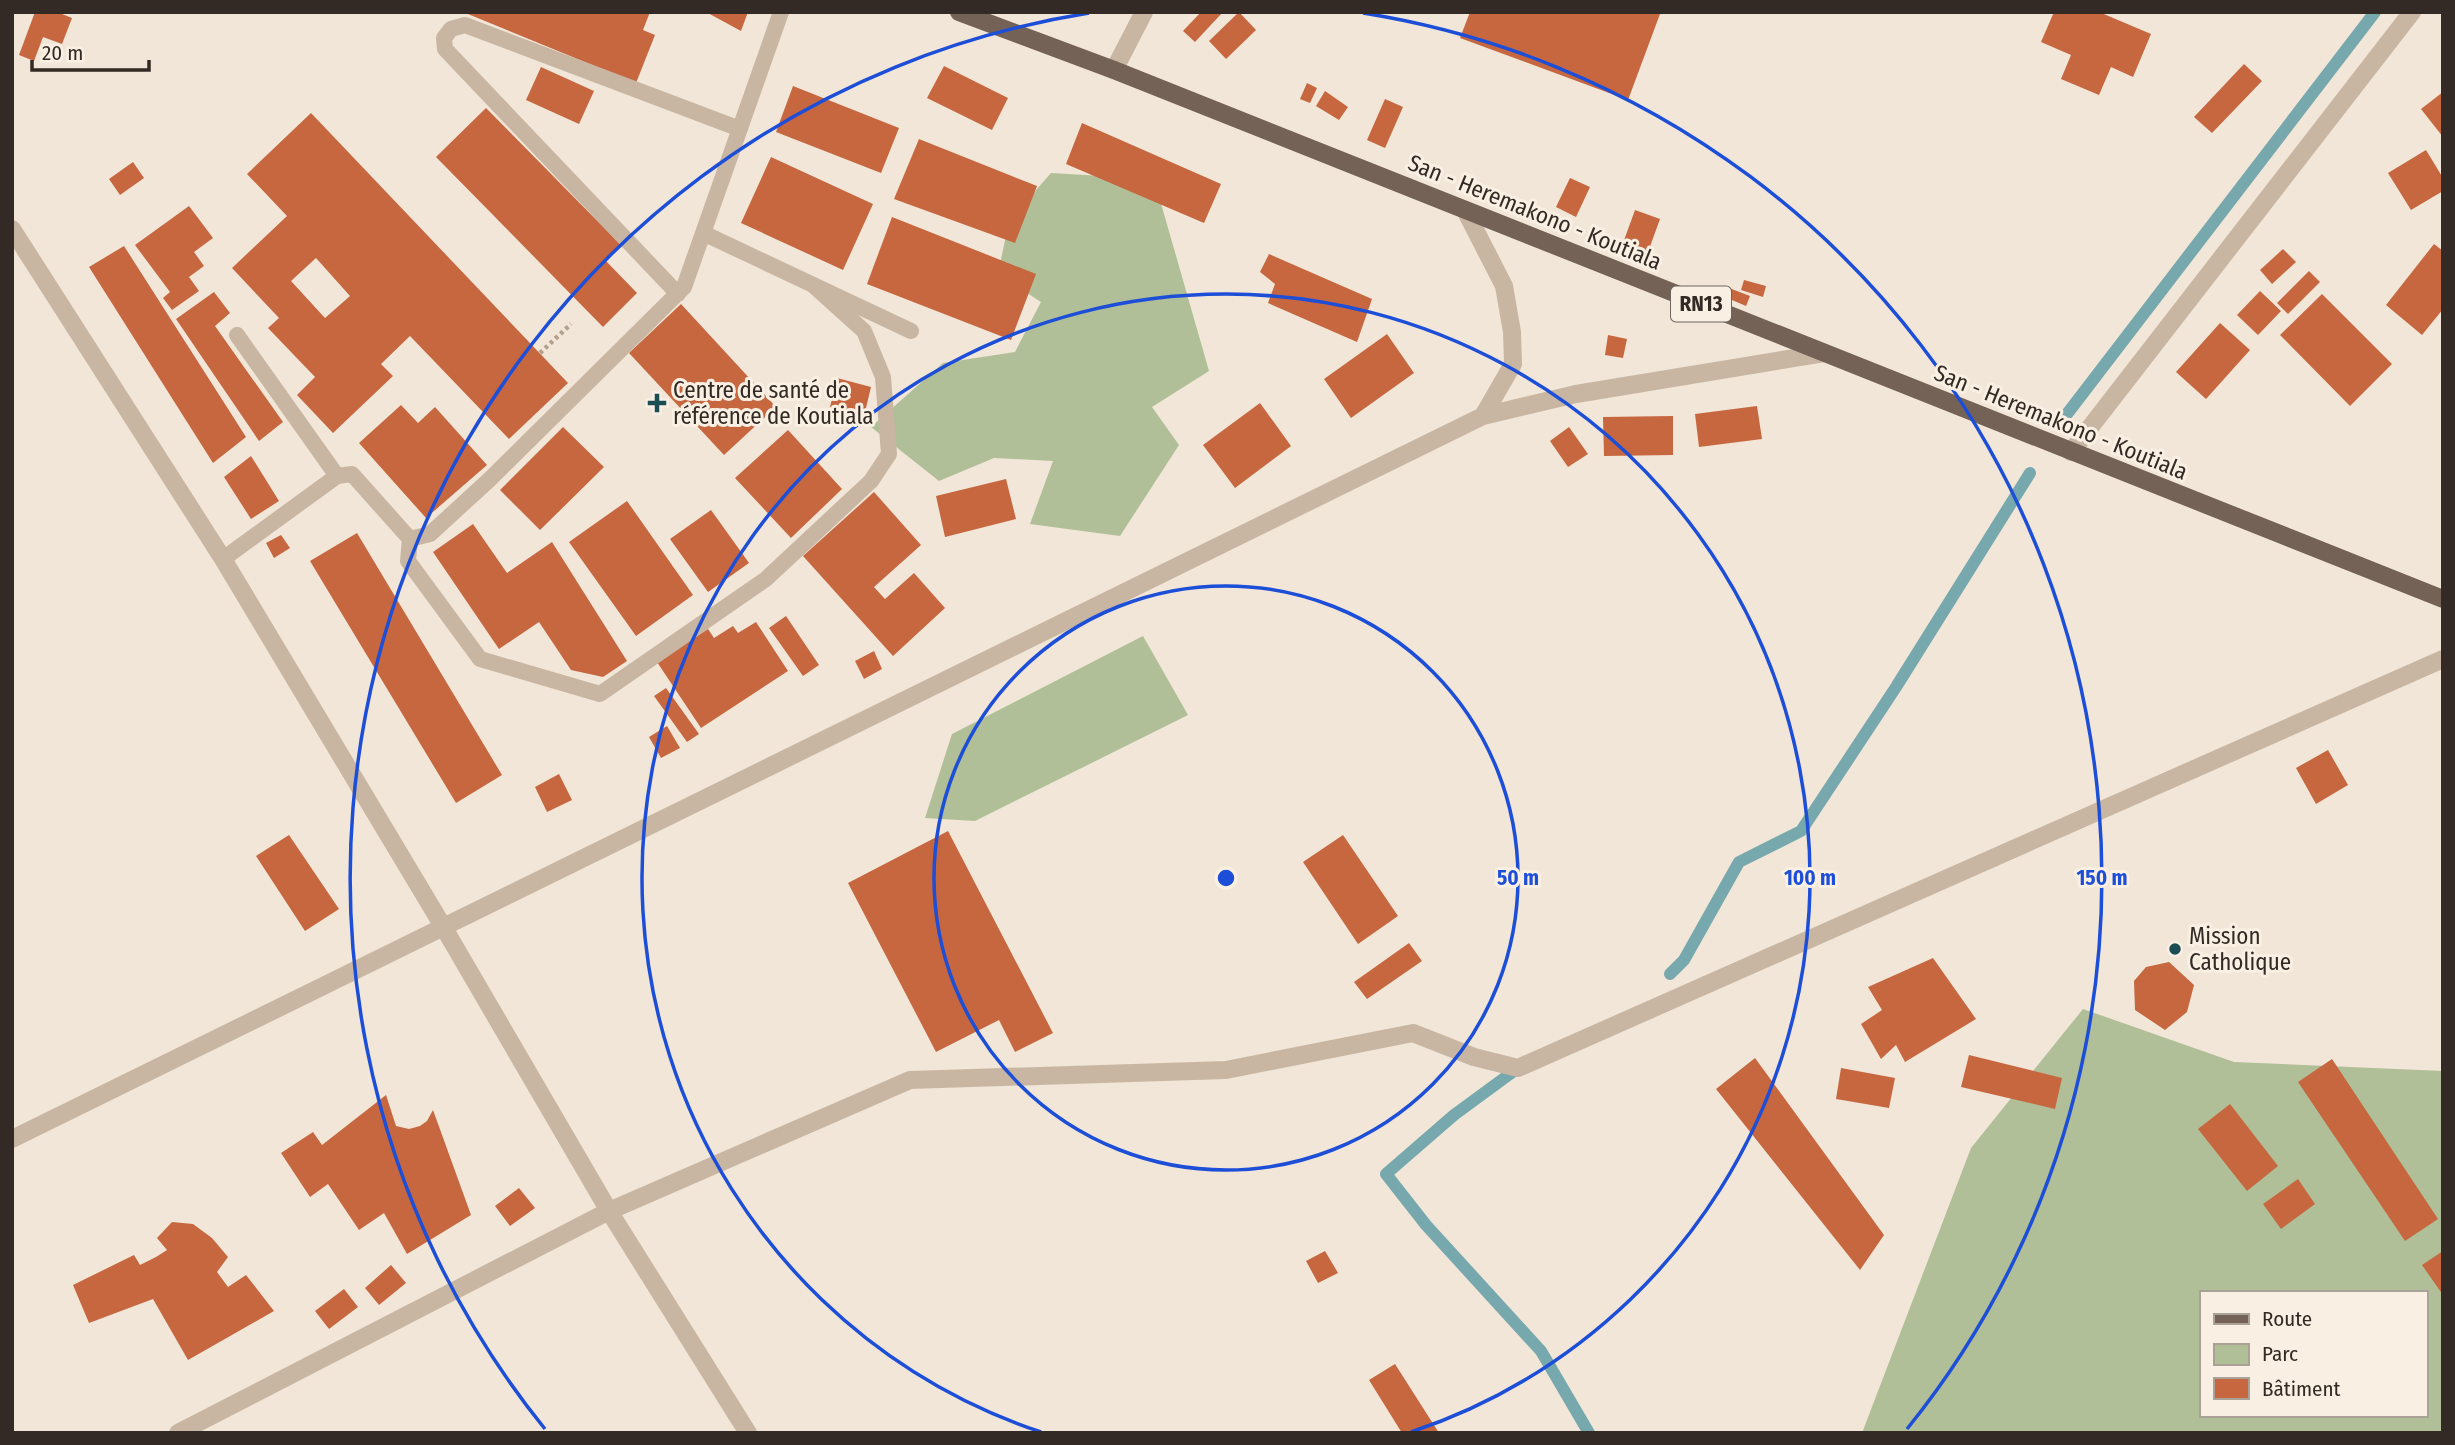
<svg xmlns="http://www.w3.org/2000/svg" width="2455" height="1445" font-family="'Fira Sans Condensed',sans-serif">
	<rect width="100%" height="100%" fill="#f1e6d7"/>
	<path fill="#b0bf97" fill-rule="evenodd" d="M1051 173 1154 179 1209 371 1152 407 1179 445 1120 536 1030 524 1053 461 994 458 939 481 871 427 943 363 1015 352 1041 302 998 274 1009 221Z
		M1143 636 1188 715 975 821 925 818 952 734Z
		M2083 1009 2234 1062 2443 1071V1433H1862L1971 1148ZM2201 1293H2425V1415H2201Z"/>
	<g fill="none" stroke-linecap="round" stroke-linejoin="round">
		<path stroke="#76a8ad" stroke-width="12" d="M2067 414 2375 12
			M1670 974 1684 960 1739 862 1801 831 1896 687 2030 473
			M1518 1068 1454 1115 1386 1174 1426 1225 1541 1351 1589 1433"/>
	</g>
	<path fill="#c66740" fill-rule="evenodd" d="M35 12H57L72 18 62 44 43 37 34 61 19 55Z
		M463 12H650L643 30 655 35 636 83Z
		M706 12H748L741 31Z
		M1201 12H1223L1195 42 1183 31Z
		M1239 12 1256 30 1226 59 1209 41Z
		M1470 12H1656L1660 14 1628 100 1460 38Z
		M2054 12H2099L2151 34 2133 77 2111 67 2099 95 2061 79 2071 55 2041 42Z
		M2244 64 2262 81 2212 133 2194 117Z
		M944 66 1008 98 992 130 927 98Z
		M541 67 594 91 579 124 526 100Z
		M1307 83 1317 88 1310 103 1300 99Z
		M793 86 899 128 881 173 776 132Z
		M1325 91 1348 107 1339 120 1316 106Z
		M2443 92V137L2421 109Z
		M1385 99 1403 107 1385 148 1367 140Z
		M486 108 621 245 605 260 637 293 603 327 436 157Z
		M311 113 568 383 509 439 410 336 381 364 393 376 333 433 297 395 315 377 268 328 279 318 232 268 287 216 247 174ZM316 258 350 296 325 318 291 281Z
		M1082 123 1221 184 1204 223 1066 164Z
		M919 139 1037 186 1015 243 894 199Z
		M2426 150 2443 178V191L2411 210 2388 173Z
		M771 157 873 204 843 270 741 223Z
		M133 162 144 178 120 195 109 179Z
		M1570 178 1590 187 1576 217 1556 207Z
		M189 206 213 238 194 252 204 266 189 277 199 291 172 310 163 298 170 292 135 245Z
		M1635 210 1660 219 1644 263 1619 254Z
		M892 217 1036 274 1011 340 867 284Z
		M2434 244 2443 251V309L2422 335 2386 305Z
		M124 246 246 437 213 463 89 267Z
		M2283 249 2296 262 2272 284 2260 270Z
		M1269 254 1372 299 1357 342 1268 303 1275 284 1260 272Z
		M2309 271 2320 282 2288 314 2277 303Z
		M1744 280 1766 286 1763 297 1741 290Z
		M1729 288 1750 296 1746 306 1725 297Z
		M2260 291 2281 311 2258 335 2237 315Z
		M214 292 230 313 215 326 283 422 259 441 176 319Z
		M2322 294 2392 364 2350 406 2280 335Z
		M681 304 776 407 724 455 629 353Z
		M2220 323 2250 350 2206 399 2176 372Z
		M1387 334 1414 373 1351 418 1324 379Z
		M1608 335 1627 339 1623 358 1605 355Z
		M837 378 871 387 864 416 830 407Z
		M1260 403 1291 446 1235 488 1203 445Z
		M401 405 418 423 435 407 487 465 426 518 359 443Z
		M1757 406 1762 439 1699 447 1695 414Z
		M1673 416V455L1604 456 1603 417Z
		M563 427 604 467 540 530 500 490Z
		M1569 427 1588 454 1568 467 1550 441Z
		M788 430 842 489 791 538 735 478Z
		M251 456 279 501 251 519 224 477Z
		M1006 479 1016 519 945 537 936 496Z
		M874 492 921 545 874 587 885 599 914 573 945 608 893 656 803 556Z
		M627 501 693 595 636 636 569 542Z
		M711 510 749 563 708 592 670 539Z
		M473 524 507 573 552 542 627 661 603 677 571 670 539 622 499 649 433 552Z
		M357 533 502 775 456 803 310 561Z
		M281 535 290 548 274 558 266 543Z
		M786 616 819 665 803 676 769 628Z
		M756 622 788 671 701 728 657 662 708 629 714 638 733 626 738 633Z
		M874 651 882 669 864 679 855 661Z
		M666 688 699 734 687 742 654 696Z
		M667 726 680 748 661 758 649 737Z
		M2328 750 2348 785 2316 804 2296 768Z
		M559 774 572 800 547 812 535 787Z
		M948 831 1053 1033 1015 1052 999 1020 936 1052 848 883Z
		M289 835 339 909 305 931 256 856Z
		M1343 835 1398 916 1358 944 1303 862Z
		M1409 943 1422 961 1367 999 1354 982Z
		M1933 958 1976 1019 1905 1062 1896 1045 1881 1059 1861 1024 1882 1010 1868 987Z
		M2169 962 2194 985 2187 1012 2165 1030 2135 1010 2134 981 2146 967Z
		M1969 1055 2062 1078 2055 1109 1961 1087Z
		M1755 1058 1884 1235 1860 1270 1716 1089Z
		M2332 1059 2438 1219 2405 1241 2298 1082Z
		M1841 1068 1895 1078 1889 1108 1836 1099Z
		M386 1095 396 1126 409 1129 420 1126 427 1121 433 1110 471 1215 407 1254 384 1213 359 1230 328 1184 310 1197 281 1153 313 1132 322 1145Z
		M2230 1104 2278 1166 2247 1191 2198 1129Z
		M2298 1179 2315 1204 2281 1229 2263 1204Z
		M519 1188 535 1208 510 1226 495 1206Z
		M172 1222 193 1224 212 1238 228 1257 217 1272 228 1287 246 1275 274 1311 188 1360 153 1299 89 1323 73 1285 134 1255 140 1265 156 1257 167 1250 157 1238Z
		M1325 1251 1338 1273 1318 1283 1306 1261Z
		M2443 1251V1295L2422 1265Z
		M391 1265 406 1283 379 1305 365 1288Z
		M344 1289 358 1307 329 1329 315 1311Z
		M1395 1364 1439 1433H1402L1369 1380Z"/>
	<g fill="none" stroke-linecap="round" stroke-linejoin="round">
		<path stroke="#b4a08e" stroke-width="4.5" stroke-dasharray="3.5 3.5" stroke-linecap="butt" d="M540 353 571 324"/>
		<path stroke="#c8b6a3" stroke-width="16" d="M703 233 911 331
			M678 294 445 49 444 38 451 29 465 25 740 129
			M237 335 337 476
			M410 539 408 561 480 659 600 694 766 579 871 481 889 454 883 377 864 331 813 285
			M223 559 337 476 352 474 410 539 430 534 489 480 684 287 781 12"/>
		<path stroke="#c8b6a3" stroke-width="18" d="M1114 70 1144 12
			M1465 210 1504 286 1512 332 1513 364 1483 416
			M12 229 223 559 444 928 609 1211 748 1433
			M2071 452 2412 12
			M12 1139 1483 416 1576 394 1824 353
			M178 1433 609 1211 910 1080 1226 1070 1413 1033 1474 1057 1518 1068 2443 659"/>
		<path stroke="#756256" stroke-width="18" d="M959 12 1114 70 2443 599"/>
	</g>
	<g fill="none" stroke="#1d4ed8" stroke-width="3.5">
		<circle cx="1226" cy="878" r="292"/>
		<path d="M1041 1432A584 584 0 1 1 1411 1432"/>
		<path d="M545 1429A876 876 0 0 1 1089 13M1363 13A876 876 0 0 1 1907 1429"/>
	</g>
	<g fill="#1b4d54" stroke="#f9f0e3" stroke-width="2.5">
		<path d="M653.5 392.5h7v7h7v7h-7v7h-7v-7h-7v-7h7z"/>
		<circle cx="2175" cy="949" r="7"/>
	</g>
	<g text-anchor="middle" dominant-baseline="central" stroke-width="6" stroke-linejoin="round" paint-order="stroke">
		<rect fill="#f9f0e3" stroke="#6e655e" stroke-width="2" x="1671" y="286.5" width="60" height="35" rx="5"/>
		<g font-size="21" font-weight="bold" fill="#332a25">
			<text x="1701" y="304">RN13</text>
		</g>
		<g font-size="23" fill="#332a25" stroke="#f9f0e3">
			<text transform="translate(1535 212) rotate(22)">San - Heremakono - Koutiala</text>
			<text transform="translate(2061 422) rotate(22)">San - Heremakono - Koutiala</text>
		</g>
		<g font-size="23" fill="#332a25" stroke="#f9f0e3" text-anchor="start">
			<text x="673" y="390">Centre de santé de<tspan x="673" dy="26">référence de Koutiala</tspan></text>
			<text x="2189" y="936">Mission<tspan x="2189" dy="26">Catholique</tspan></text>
		</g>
	</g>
	<circle cx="1226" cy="878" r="10" fill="#1d4ed8" stroke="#f9f0e3" stroke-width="3.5"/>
	<g font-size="21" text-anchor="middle" font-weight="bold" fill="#1d4ed8" stroke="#f9f0e3" stroke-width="6" stroke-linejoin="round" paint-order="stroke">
		<text x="1518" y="885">50 m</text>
		<text x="1810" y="885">100 m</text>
		<text x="2102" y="885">150 m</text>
	</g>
	<rect width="2455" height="1445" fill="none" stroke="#332a25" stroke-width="28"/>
	<rect x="2200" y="1291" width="228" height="126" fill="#f9f0e3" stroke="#aaa197" stroke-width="2"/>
	<rect x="2214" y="1314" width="35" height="10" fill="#756256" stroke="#aaa197" stroke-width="2"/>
	<text x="2262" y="1326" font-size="21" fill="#332a25">Route</text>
	<rect x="2214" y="1344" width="35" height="21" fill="#b0bf97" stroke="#aaa197" stroke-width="2"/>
	<text x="2262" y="1361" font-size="21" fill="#332a25">Parc</text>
	<rect x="2214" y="1378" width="35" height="21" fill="#c66740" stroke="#aaa197" stroke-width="2"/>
	<text x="2262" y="1396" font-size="21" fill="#332a25">Bâtiment</text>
	<path d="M32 60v10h117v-10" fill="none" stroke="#332a25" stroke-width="3.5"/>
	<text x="42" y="60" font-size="21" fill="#332a25" stroke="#f9f0e3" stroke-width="5" paint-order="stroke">20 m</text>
</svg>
